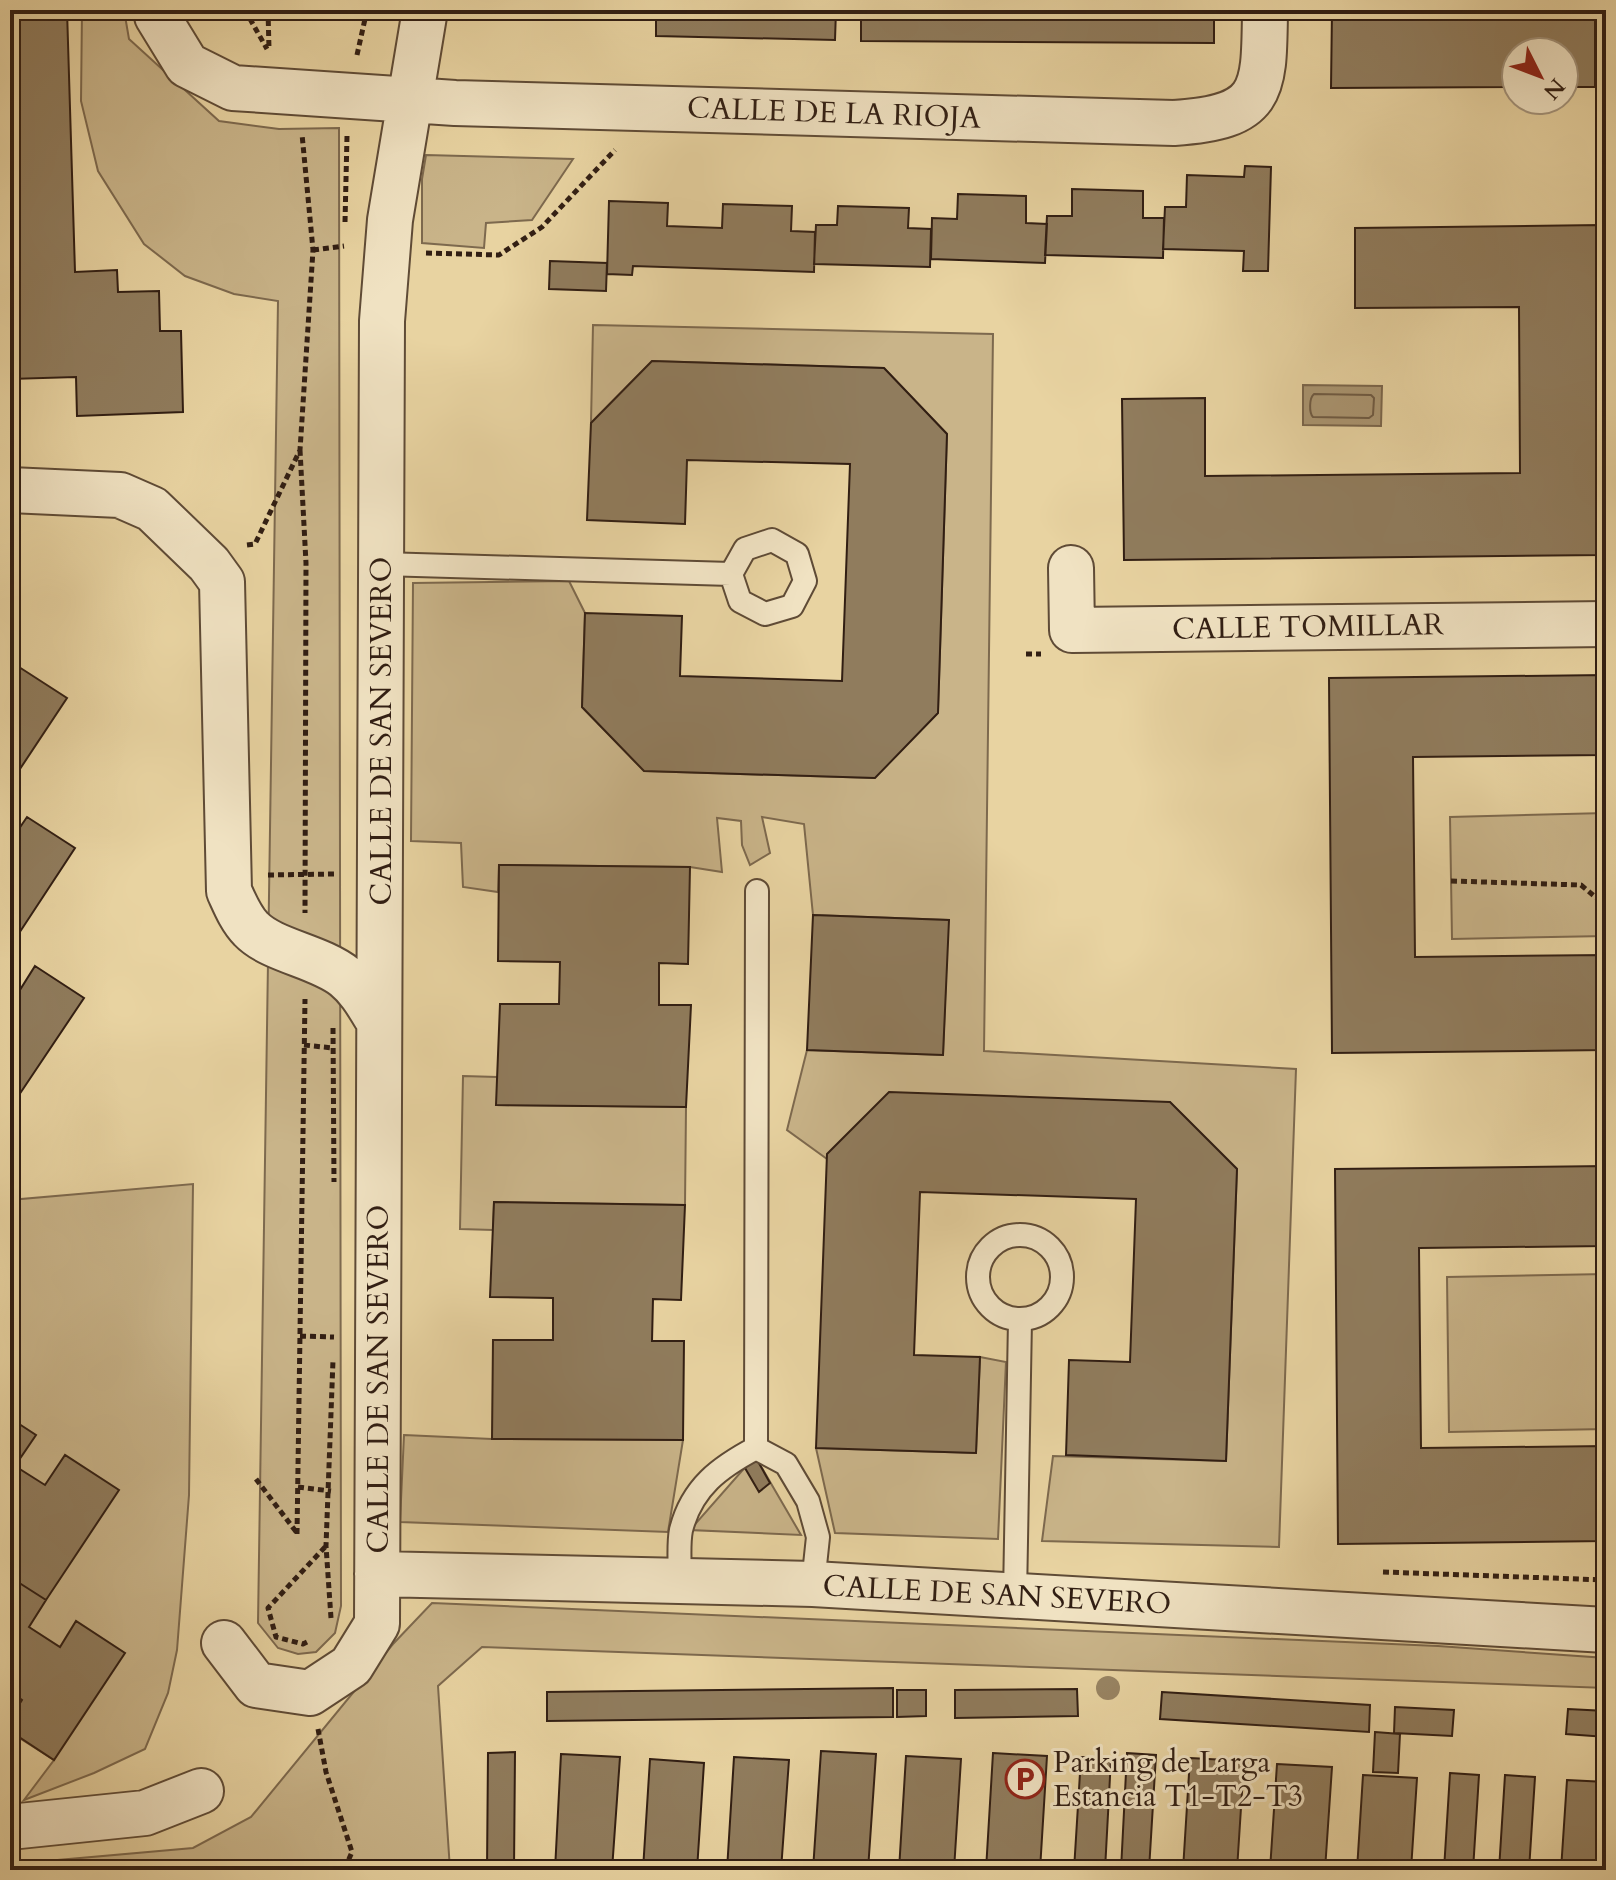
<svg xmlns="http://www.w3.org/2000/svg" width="1616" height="1880" font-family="Cardo,serif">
	<rect width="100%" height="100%" fill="#e8d3a1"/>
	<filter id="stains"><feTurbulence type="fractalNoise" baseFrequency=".0025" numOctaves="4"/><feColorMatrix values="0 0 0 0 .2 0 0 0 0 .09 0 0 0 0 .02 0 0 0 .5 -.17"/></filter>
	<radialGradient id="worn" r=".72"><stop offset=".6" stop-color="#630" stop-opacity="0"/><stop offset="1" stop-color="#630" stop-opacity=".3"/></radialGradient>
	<path fill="#c9b489" stroke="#7d694e" stroke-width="2" d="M82 10H124L129 39 219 121 279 129 339 128 341 1606 335 1633 316 1652 298 1654 278 1648 258 1623 278 301 234 294 185 276 144 244 98 171 81 101Z
		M426 155 573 159 532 220 486 223 484 248 422 243V179Z
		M593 325 993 334 984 1051 1296 1069 1279 1547 1042 1541 1053 1456 1226 1461 1237 1169 1170 1102 827 1159 787 1130 807 1050 943 1055 948 920 813 915 804 824 762 817 770 853 750 865 742 845 741 821 717 818 722 872 690 867 499 865 498 892 463 887 461 843 411 841 413 583 569 581 585 613 582 707 644 771 874 778 938 712 947 434 884 368 652 361 591 423Z
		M1606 813V936L1452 939 1450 817Z
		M463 1076 497 1077V1105L686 1107 685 1205 494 1202 493 1230 460 1229Z
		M193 1184 189 1495 177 1650 168 1693 145 1749 94 1773 24 1800 54 1760 10 1732V1200Z
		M1606 1274V1429L1449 1432 1447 1277Z
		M980 1357 1006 1362 998 1539 835 1533 816 1448 976 1453Z
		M404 1435 492 1439 683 1440 668 1532 400 1522Z
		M755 1456 801 1535 690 1530Z
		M432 1603 1438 1646 1606 1658V1688L482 1647 438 1686 450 1870H13V1864L193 1848 251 1817 393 1644Z"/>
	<path fill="#aa9571" stroke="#7a654b" stroke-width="2" d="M1303 385 1382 386 1381 426 1303 425Z"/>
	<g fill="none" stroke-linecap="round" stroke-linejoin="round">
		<path stroke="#6e5a42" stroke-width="2" d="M1314 394 1371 395 1374 398 1373 415 1369 418 1313 417C1309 413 1309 398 1314 394Z"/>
	</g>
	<path fill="#907c5d" stroke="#311e13" stroke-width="2" d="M10 10H67L75 272 117 270 118 292 159 291 160 331H181L183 412 77 416 76 377 10 379Z
		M568 10H656V19L567 18Z
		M656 10H836L835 40 656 36Z
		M861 10H1214V43L861 41Z
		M1332 10H1595V87H1564V52H1516V87L1331 88Z
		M1245 166 1271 167 1268 271H1243L1244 251 1163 249 1165 207H1186L1187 175 1244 177Z
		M1072 189 1143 191V218H1164L1163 258 1045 255 1047 216H1072Z
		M958 194 1026 196V223L1047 224 1045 263 931 259 932 218 957 219Z
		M609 201 668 203 667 226 722 228 723 204 792 206 791 231 815 232 814 272 633 266 632 275 607 274Z
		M838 206 909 208 908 228 931 229 930 267 814 264 816 225H837Z
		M1600 225 1603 555 1124 560 1122 399 1205 398V476L1520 473 1519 307 1355 308V228Z
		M550 261 607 263 606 291 549 289Z
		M652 361 884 368 947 434 938 713 875 778 644 771 582 707 585 613 682 616 680 676 842 681 850 464 687 460 685 524 587 520 591 423Z
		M19 667 67 698 10 784V679Z
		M1606 675V755L1413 757 1415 957 1606 955V1050L1332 1053 1329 678Z
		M27 817 75 848 10 947V842Z
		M499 865 690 867 688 964 659 963V1005H691L686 1107 496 1105 500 1004H559L560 962 498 961Z
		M813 915 949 920 943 1055 807 1050Z
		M35 966 84 998 17 1098 10 1094V987L18 993Z
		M889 1092 1170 1102 1237 1169 1226 1461 1066 1455 1069 1360 1130 1362 1136 1199 920 1192 914 1355 980 1357 976 1453 816 1448 827 1154Z
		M1606 1166V1246L1419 1248 1421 1448 1606 1446V1541L1338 1544 1335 1169Z
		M494 1202 685 1205 681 1300 653 1299 652 1341H684L683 1440 492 1439 493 1340H553V1298L490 1297Z
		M10 1418 36 1435 15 1466 45 1485 65 1455 119 1490 46 1600 10 1577Z
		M755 1456 770 1483 759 1492 745 1468Z
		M10 1577 46 1600 29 1627 60 1647 76 1621 125 1653 54 1760 10 1731V1719L22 1700 10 1691Z
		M893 1688V1717L547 1721V1692Z
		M1077 1689 1078 1716 955 1718V1690Z
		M897 1690H926V1716L897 1717Z
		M1162 1692 1370 1705 1369 1732 1160 1719Z
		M1395 1707 1454 1710 1452 1736 1394 1733Z
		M1568 1709 1606 1711V1737L1566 1734Z
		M1375 1732 1400 1734 1398 1773 1373 1772Z
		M821 1751 876 1754 868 1870H813Z
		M515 1752 514 1870H487L488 1753Z
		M993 1753 1047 1756 1040 1870H986Z
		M1127 1753 1156 1755 1149 1870H1121Z
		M561 1754 620 1757 612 1870H555Z
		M906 1756 961 1759 954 1870H899Z
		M734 1757 789 1760 781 1870H727Z
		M1081 1757 1111 1758 1105 1870H1074Z
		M1190 1758 1244 1761 1237 1870H1183Z
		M650 1759 704 1763 697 1870H643Z
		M1277 1764 1332 1767 1325 1870H1270Z
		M1450 1773 1479 1775 1473 1870H1444Z
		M1363 1775 1417 1778 1411 1870H1357Z
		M1505 1775 1535 1777 1529 1870H1499Z
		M1567 1780 1606 1782V1870H1561Z"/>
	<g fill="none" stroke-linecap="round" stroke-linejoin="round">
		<g stroke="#5f4b36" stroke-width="26">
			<path id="service" d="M772 540 797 554 805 581 792 606 765 614 740 601 731 574 745 549Z
				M382 564 731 574
				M978 1277a42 42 0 1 1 84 0a42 42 0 1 1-84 0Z
				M756 1448 757 891
				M680 1581C680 1565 678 1545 681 1530 692 1487 720 1467 756 1448L786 1464 808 1501 818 1537 813 1584
				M1015 1596 1020 1320"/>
		</g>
		<g stroke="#5f4b36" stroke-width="48">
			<path id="minor" d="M156 10 157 16 187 65 233 88 455 103 1174 123C1266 117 1264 91 1265 10
				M10 490 120 495 152 509 209 564 222 582 229 891C235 904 241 919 251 929 272 951 319 956 345 977 360 989 369 1006 379 1022
				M1071 568 1072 630 1606 624
				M377 1574 813 1584 1606 1630
				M224 1643 256 1685 310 1693 351 1666 377 1624 382 321 390 220 425 10
				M10 1827 145 1813 201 1791"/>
		</g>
		<path stroke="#311e13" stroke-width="5" stroke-dasharray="6 4" stroke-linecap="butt" d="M245 10 267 49
			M268 10 269 49
			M357 55 367 10
			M345 222 347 136
			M313 250 344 246
			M426 253 499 255 542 227 615 150
			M300 450 306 563 305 913
			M247 545 255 544 300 450 313 250 302 134
			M1026 654H1041
			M268 875 335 874
			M1451 881 1581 885 1606 906
			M333 1028 334 1182
			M304 1045 333 1048
			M300 1336 334 1337
			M256 1479 297 1533
			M298 1487 331 1491
			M297 1534 305 999
			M1383 1572 1606 1580
			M331 1618 326 1546 333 1360
			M307 1642 303 1644 276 1637 268 1608 326 1546
			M318 1729 326 1772 352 1852 344 1870"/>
		<use href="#service" stroke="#f0e2c2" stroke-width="22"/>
		<use href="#minor" stroke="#f0e2c2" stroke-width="44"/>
	</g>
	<circle fill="#988463" cx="1108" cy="1688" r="12"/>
	<defs>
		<g id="parking-ring" transform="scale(2)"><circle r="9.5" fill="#f0e2c2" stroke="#8f2418" stroke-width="1.5"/><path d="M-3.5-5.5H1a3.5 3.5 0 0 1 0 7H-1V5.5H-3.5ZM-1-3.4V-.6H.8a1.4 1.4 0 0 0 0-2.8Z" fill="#8f2418"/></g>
	</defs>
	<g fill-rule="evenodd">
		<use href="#parking-ring" x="1025" y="1779"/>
	</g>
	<g text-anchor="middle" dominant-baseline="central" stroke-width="6" stroke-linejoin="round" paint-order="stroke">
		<g font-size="30" fill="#311e13" stroke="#f0e2c2">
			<text transform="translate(834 113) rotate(2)">CALLE DE LA RIOJA</text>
			<text transform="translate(1308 627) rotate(-1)">CALLE TOMILLAR</text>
			<text transform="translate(381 731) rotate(-90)">CALLE DE SAN SEVERO</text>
			<text transform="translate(378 1379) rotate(-90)">CALLE DE SAN SEVERO</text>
			<text transform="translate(997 1595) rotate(3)">CALLE DE SAN SEVERO</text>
		</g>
		<g font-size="30" fill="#311e13" stroke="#f0e2c2" text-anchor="start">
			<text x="1053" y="1762">Parking de Larga<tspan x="1053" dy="34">Estancia T1-T2-T3</tspan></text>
		</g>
	</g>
	<rect width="1616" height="1880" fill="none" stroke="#e8d3a1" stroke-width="40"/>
	<rect x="12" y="12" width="1592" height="1856" fill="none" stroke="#311e13" stroke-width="4"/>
	<rect x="20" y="20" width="1576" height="1840" fill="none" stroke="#311e13" stroke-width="2"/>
	<g transform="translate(1540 76) rotate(132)"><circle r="38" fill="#f0e2c2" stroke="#a4947c" stroke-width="2"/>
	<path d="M0-6L14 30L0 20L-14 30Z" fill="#8f2418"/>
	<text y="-12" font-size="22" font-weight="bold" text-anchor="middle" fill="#311e13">N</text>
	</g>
	<rect width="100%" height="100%" filter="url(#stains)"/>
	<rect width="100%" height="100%" fill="url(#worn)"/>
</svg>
